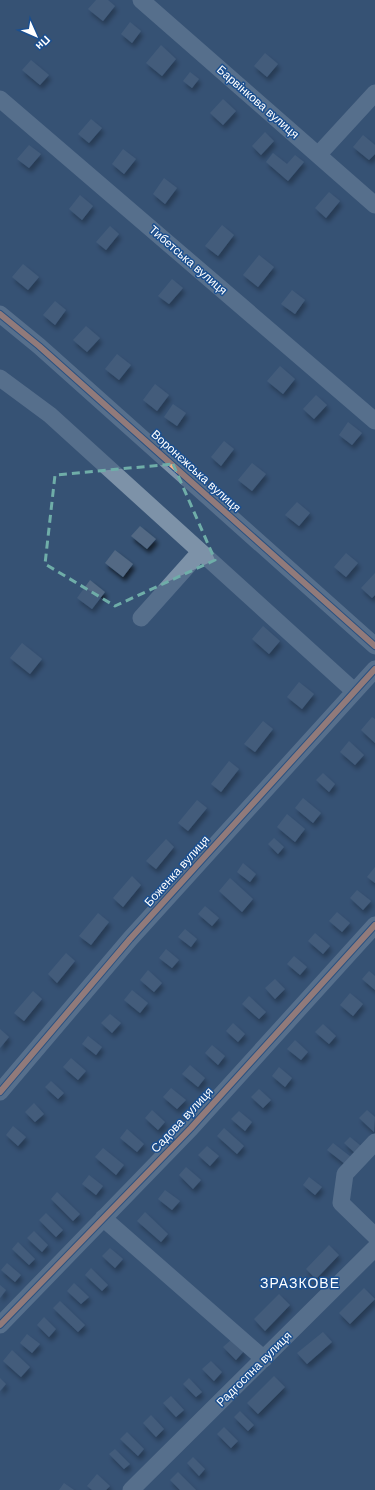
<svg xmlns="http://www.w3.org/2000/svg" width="375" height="1490" font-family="Arial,sans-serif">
	<defs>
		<filter id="shadow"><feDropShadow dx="2.5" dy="4.5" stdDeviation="2" flood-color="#0009"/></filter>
	</defs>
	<rect width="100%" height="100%" fill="#365274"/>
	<path fill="#526984" filter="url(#shadow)" d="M96 0H108L115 6 103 21 88 9Z
		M130 22 141 31 132 43 121 34Z
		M161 45 176 59 162 76 146 63Z
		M265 53 278 64 267 77 254 66Z
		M31 60 49 75 40 85 22 70Z
		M190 72 199 79 192 88 183 81Z
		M223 99 236 111 223 125 210 113Z
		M91 119 102 128 89 143 78 134Z
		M265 132 274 141 261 155 252 146Z
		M363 135 375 145V154L369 160 353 147Z
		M29 145 41 154 29 168 17 159Z
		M123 149 136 159 124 174 112 164Z
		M273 153 287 164 295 155 304 162 288 181 266 162Z
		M164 178 177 188 165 204 153 194Z
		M329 192 340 201 326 218 315 208Z
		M80 195 93 206 82 220 69 209Z
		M222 225 234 235 218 256 205 246Z
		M110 226 119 234 106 250 96 242Z
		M259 255 274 267 258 287 243 275Z
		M23 264 39 277 28 290 12 277Z
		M172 279 183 288 169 304 158 296Z
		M292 290 305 300 295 314 281 304Z
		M55 301 66 310 55 325 43 315Z
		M86 326 100 338 87 352 73 340Z
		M117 354 131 365 119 380 105 369Z
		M280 366 295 379 283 394 267 381Z
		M155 384 169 395 157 411 143 400Z
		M316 395 327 405 314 419 303 409Z
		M173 404 186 413 177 426 164 417Z
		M348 422 362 433 352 445 339 435Z
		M224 441 234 449 221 466 211 457Z
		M252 463 266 474 252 491 238 480Z
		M297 502 310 513 299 526 285 515Z
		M140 526 156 539 147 549 131 536Z
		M115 550 133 564 123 577 105 563Z
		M346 553 358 563 346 577 334 567Z
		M375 573V595L372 598 361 588Z
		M90 580 105 592 92 609 77 598Z
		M263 626 280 641 269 654 252 639Z
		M22 643 42 659 30 674 10 658Z
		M299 682 314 694 302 709 287 697Z
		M372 717 375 719V743L361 730Z
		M263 721 273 729 255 752 244 744Z
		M349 741 364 755 355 765 340 752Z
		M229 761 239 769 221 792 211 784Z
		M323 773 335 784 329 792 316 780Z
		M303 798 321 813 313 823 295 808Z
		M197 800 207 808 188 831 178 823Z
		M287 814 305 829 295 842 277 827Z
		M274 838 284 847 278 854 268 844Z
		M166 839 174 847 156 869 146 861Z
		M243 863 256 874 250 882 237 872Z
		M375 867V883L367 877Z
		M132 876 141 885 123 907 113 898Z
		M230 878 253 899 242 912 219 891Z
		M357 890 371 901 363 910 350 898Z
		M205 906 219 918 212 926 198 914Z
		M337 912 350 923 342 932 329 921Z
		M98 913 109 922 91 945 79 936Z
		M185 929 197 939 191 947 178 937Z
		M315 933 330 946 323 954 308 941Z
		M166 949 179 960 172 968 159 958Z
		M66 953 75 961 57 983 48 974Z
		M294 956 307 967 300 975 287 964Z
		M148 970 162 983 154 992 140 980Z
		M369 971 375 976V990L362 979Z
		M275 979 285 989 275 999 265 988Z
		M132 990 148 1003 140 1013 124 1000Z
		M33 991 42 999 24 1021 14 1013Z
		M350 993 363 1004 353 1016 340 1005Z
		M249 996 266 1012 259 1019 242 1004Z
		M110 1014 121 1023 112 1033 101 1023Z
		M233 1023 245 1034 238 1042 226 1031Z
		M323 1024 336 1036 329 1044 315 1032Z
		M0 1029 9 1037 0 1048Z
		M88 1036 102 1047 96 1055 82 1044Z
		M295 1040 308 1052 301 1060 287 1049Z
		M212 1045 225 1056 218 1065 205 1053Z
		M71 1058 86 1071 78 1080 63 1067Z
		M190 1065 205 1078 198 1087 182 1074Z
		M279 1067 292 1078 285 1087 272 1076Z
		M51 1081 64 1093 58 1099 45 1087Z
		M171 1088 186 1100 177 1109 163 1097Z
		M259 1089 271 1100 263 1108 251 1097Z
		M34 1103 44 1114 35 1122 25 1112Z
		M152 1110 165 1122 158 1130 145 1118Z
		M367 1110 375 1117 374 1132 359 1118Z
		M239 1111 252 1122 245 1131 231 1119Z
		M13 1126 26 1137 18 1146 6 1135Z
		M224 1128 244 1146 237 1154 217 1136Z
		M127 1129 144 1144 137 1152 120 1138Z
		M350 1137 361 1146 355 1153 344 1143Z
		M333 1143 351 1157 345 1164 327 1150Z
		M207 1146 219 1156 210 1166 198 1155Z
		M103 1148 124 1165 116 1175 95 1157Z
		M186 1167 201 1180 193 1189 179 1175Z
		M89 1175 103 1186 96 1195 82 1184Z
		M309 1177 322 1187 315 1195 303 1185Z
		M165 1190 180 1201 172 1210 158 1199Z
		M57 1192 80 1214 73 1221 51 1199Z
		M145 1212 168 1234 161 1242 137 1221Z
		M46 1213 63 1230 56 1237 39 1220Z
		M34 1231 48 1245 42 1252 27 1238Z
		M18 1242 35 1259 29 1265 12 1249Z
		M329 1245 339 1255 316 1279 306 1269Z
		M110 1248 123 1259 115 1268 102 1256Z
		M7 1263 21 1275 15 1282 1 1270Z
		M91 1268 108 1285 102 1291 85 1275Z
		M74 1283 89 1297 81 1304 67 1291Z
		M0 1285 6 1290 0 1298Z
		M364 1288 375 1299 350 1324 339 1313Z
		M279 1294 290 1305 265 1331 254 1319Z
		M60 1301 85 1325 78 1332 53 1308Z
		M44 1317 56 1329 49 1337 37 1325Z
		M323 1332 332 1342 307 1364 297 1353Z
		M27 1334 40 1344 32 1353 20 1343Z
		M232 1339 244 1351 236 1360 223 1347Z
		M12 1350 30 1367 21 1377 3 1361Z
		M211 1361 222 1372 214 1381 202 1369Z
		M274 1376 285 1387 258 1414 247 1403Z
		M0 1378 6 1384 0 1391Z
		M189 1378 202 1392 196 1397 183 1384Z
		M171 1396 184 1410 176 1417 163 1403Z
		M240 1411 254 1425 248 1431 234 1417Z
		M151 1415 164 1429 156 1437 143 1423Z
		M224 1427 238 1441 231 1448 217 1434Z
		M127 1432 144 1449 138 1456 120 1439Z
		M115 1449 130 1464 124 1469 109 1454Z
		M193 1457 205 1469 199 1476 187 1463Z
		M178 1472 196 1490H180L170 1480Z
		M97 1474 110 1486 106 1490H92L87 1486Z
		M64 1483 74 1490H59Z"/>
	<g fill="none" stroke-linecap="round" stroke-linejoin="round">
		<path stroke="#7d92a8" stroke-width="17" d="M141 0 375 205
			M0 99 375 421
			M318 155 375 93
			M0 314 39 346 375 646
			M0 378 50 415 354 691
			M141 618 200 552
			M0 1092 130 939 375 669
			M375 1142 345 1174 341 1203 375 1236
			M103 1218 264 1359
			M0 1325 191 1128 375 925
			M131 1490 375 1248"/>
		<g stroke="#1b4f8f" stroke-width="8">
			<path id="cycleway" d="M0 314 39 346 375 646
				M0 1092 130 939 375 669
				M0 1325 191 1128 375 925"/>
		</g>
		<use href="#cycleway" stroke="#ffac80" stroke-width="6"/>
	</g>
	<path d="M0 0H375V1490H0ZM173 464 215 560 115 606 45 564 55 475Z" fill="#365274" fill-opacity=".55" fill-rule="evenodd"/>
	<path fill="none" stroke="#6fada8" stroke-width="3" stroke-dasharray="8 5" stroke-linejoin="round" d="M173 464 215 560 115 606 45 564 55 475Z"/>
	<g text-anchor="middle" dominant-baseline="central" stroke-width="3" stroke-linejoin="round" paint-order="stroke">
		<g font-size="12" fill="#fff" stroke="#1b4f8f">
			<text transform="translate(258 102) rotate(41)">Барвінкова вулиця</text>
			<text transform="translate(188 260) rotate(41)">Тибетська вулиця</text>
			<text transform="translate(196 471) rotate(42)">Воронєжська вулиця</text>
			<text transform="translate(177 871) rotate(-48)">Боженка вулиця</text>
			<text transform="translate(182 1120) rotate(-47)">Садова вулиця</text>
			<text transform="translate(254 1369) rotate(-45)">Радгоспна вулиця</text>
		</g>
		<g font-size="14" letter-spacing="1" fill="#fff" stroke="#1b4f8f">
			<text x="300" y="1283">ЗРАЗКОВЕ</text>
		</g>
	</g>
	<g transform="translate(36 36) rotate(135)" stroke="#1b4f8f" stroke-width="3" paint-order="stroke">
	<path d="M0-3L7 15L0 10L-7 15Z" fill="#ffffff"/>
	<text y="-6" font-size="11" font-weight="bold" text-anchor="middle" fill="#ffffff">Пн</text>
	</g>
</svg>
